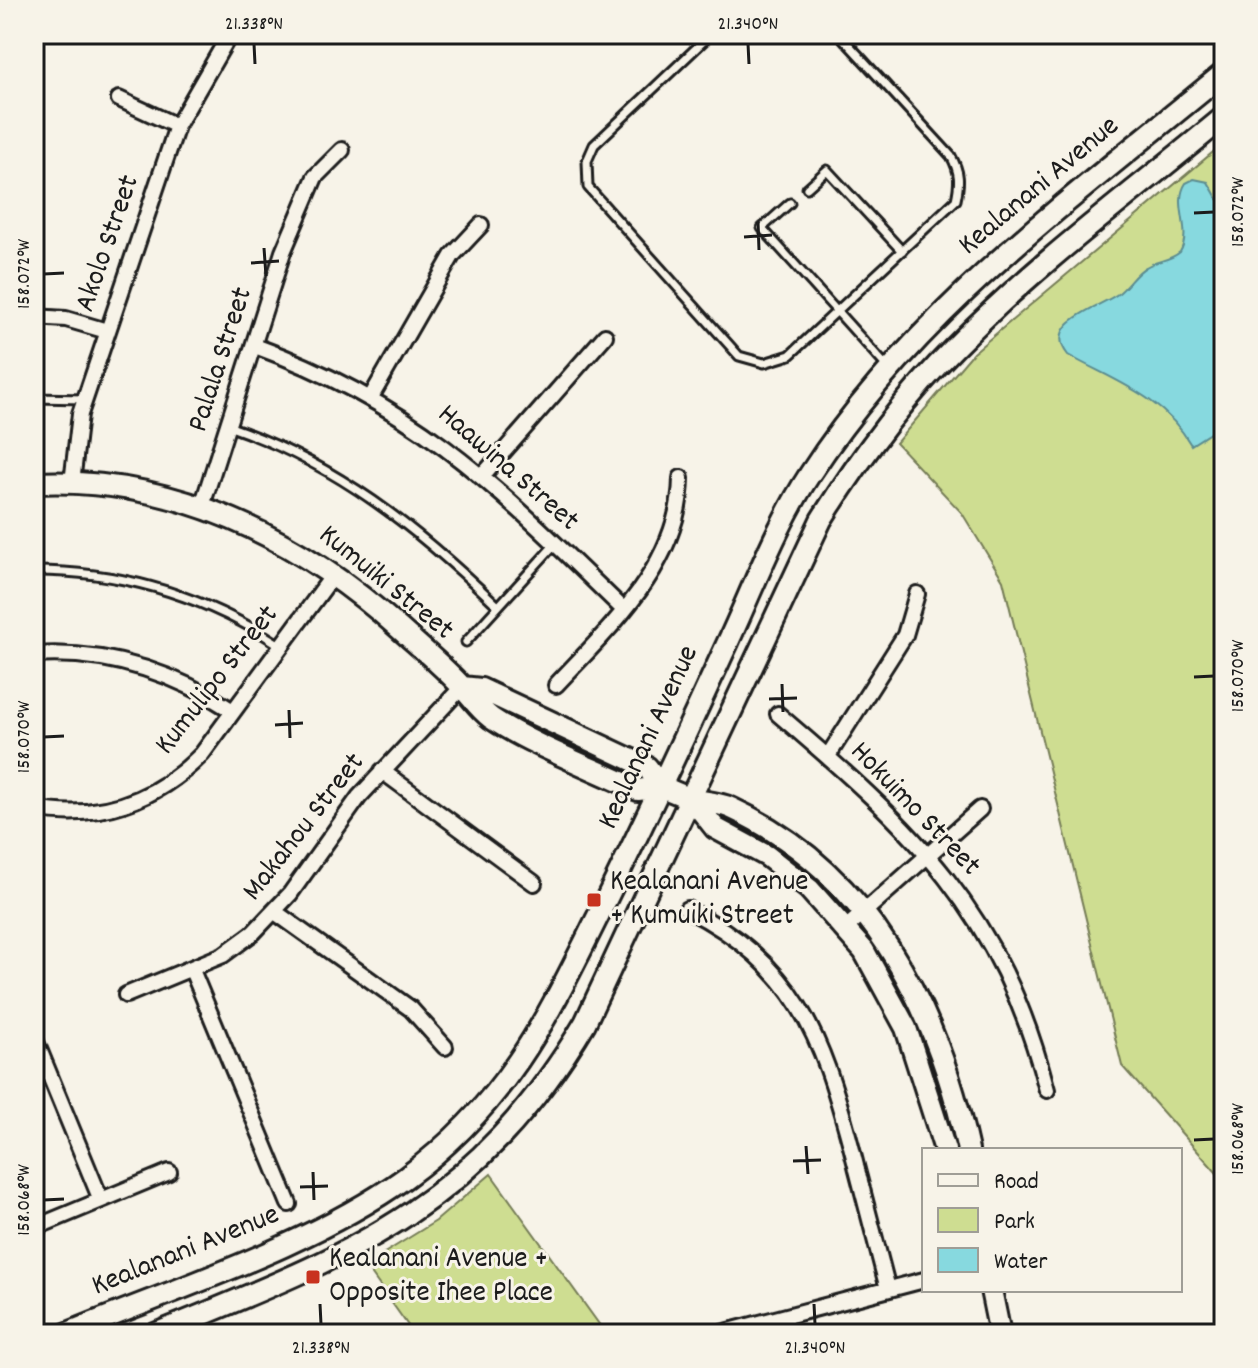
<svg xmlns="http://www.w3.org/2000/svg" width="1258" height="1368" font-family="Dekko,sans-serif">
	<rect width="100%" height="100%" fill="#f7f3e8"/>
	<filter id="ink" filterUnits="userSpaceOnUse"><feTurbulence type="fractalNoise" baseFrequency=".0125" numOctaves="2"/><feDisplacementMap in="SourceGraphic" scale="16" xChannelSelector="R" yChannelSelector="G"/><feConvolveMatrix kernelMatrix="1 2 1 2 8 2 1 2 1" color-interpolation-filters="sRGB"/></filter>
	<g filter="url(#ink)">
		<path fill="#cedd91" stroke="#757c56" stroke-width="2" d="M1224 143V1181L1122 1066 1003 580 962 513 896 443 973 353Z
			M491 1174 606 1334H414L365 1265 436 1221Z"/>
		<path fill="#87d9df" stroke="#5c8d91" stroke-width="2" d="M1194 179 1208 182 1224 210V375L1216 395 1224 424 1191 445C1163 396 1114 381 1068 355 1041 321 1102 307 1119 293 1129 285 1135 273 1146 267 1157 260 1170 261 1180 252 1193 230 1172 204 1186 183Z"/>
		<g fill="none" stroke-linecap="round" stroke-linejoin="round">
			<g stroke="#1c1c1c" stroke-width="13">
				<path id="lane" d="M711 34 594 145 587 161 588 187 739 356 764 363 790 355 956 200C960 182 960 172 951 156L839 34
					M807 188 827 170 902 251
					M790 203 762 228 888 368
					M34 398 85 399
					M228 426C336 463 417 528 498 606
					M34 571C124 571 205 596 280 645
					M466 642 555 544"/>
			</g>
			<g stroke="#1c1c1c" stroke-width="20">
				<path id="street" d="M119 99 177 126
					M34 317 66 319 107 331
					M255 346C420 406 501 491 624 610
					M371 397 452 256 481 225
					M483 475 605 336
					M72 483 80 414 177 126 230 34
					M202 506 283 252 315 177 342 150
					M34 655C106 650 173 672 233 711
					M556 685C610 627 680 564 681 478
					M778 714C914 830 1001 911 1047 1090
					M828 756 905 635 917 594
					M382 771 534 883
					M34 809C99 821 156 801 202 754L334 574
					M687 909C796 965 821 1034 851 1146 863 1194 876 1242 888 1289
					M275 912 411 1009 445 1047
					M846 928 980 809
					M192 970 289 1204
					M126 995 223 955 253 933 290 894 359 797 462 687
					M34 1037 101 1200
					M34 1228 169 1172
					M718 1334 924 1280"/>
			</g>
			<g stroke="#1c1c1c" stroke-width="26">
				<path id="secondary" d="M34 483C174 476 298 537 400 629 421 648 444 667 462 687 472 698 479 709 491 718 529 744 595 769 638 790L662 787
					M462 687 481 689 647 767 662 787
					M662 787C673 791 684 797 696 800 707 802 720 803 731 808 870 872 937 1008 968 1150
					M692 799 715 828 767 856 809 889 864 951 906 1028 945 1150
					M991 1290 1000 1334
					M66 1334C174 1289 311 1246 405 1178 505 1105 545 1023 598 916 643 825 686 734 728 642 754 586 776 526 810 474 916 310 1076 196 1224 73
					M155 1334C347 1255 472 1212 585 1023L821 520C860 458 903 399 955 347 1037 263 1134 192 1224 117"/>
			</g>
			<use href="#lane" stroke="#f7f3e8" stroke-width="7"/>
			<use href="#street" stroke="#f7f3e8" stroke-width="14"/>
			<use href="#secondary" stroke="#f7f3e8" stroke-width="20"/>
		</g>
	</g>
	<path fill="none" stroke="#1c1c1c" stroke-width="3" d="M254 44 255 64M748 44 749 64M1194 213 1214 212M758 222 759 250M744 237 772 235M264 248 266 276M251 263 279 261M44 274 64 273M1194 677 1214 676M782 684 783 712M769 699 797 698M289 710 290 738M275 725 303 723M44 737 64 736M1194 1140 1214 1139M806 1146 808 1174M793 1161 821 1160M313 1172 314 1200M300 1187 328 1186M44 1200 64 1199M320 1304 321 1324M814 1304 815 1324"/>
	<g fill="#c8321e" stroke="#f7f3e8" stroke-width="3">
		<rect x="586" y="892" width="16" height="16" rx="4"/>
		<rect x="305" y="1269" width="16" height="16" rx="4"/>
	</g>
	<g text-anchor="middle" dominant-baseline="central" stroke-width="6" stroke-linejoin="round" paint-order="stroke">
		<g font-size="30" fill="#1c1c1c" stroke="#f7f3e8">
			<text transform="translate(1040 187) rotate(-40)">Kealanani Avenue</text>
			<text transform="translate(109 244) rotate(-71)">Akolo Street</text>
			<text transform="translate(222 360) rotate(-72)">Palala Street</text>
			<text transform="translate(507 469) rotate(41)">Haawina Street</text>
			<text transform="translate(385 584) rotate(39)">Kumuiki Street</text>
			<text transform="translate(218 681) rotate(-52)">Kumulipo Street</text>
			<text transform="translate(650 738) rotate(-65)">Kealanani Avenue</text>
			<text transform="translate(914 810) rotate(46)">Hokuimo Street</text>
			<text transform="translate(305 828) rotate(-52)">Makahou Street</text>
			<text transform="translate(186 1252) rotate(-22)">Kealanani Avenue</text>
		</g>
		<g font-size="30" fill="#1c1c1c" stroke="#f7f3e8" text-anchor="start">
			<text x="610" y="883">Kealanani Avenue<tspan x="610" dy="34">+ Kumuiki Street</tspan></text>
			<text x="329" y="1260">Kealanani Avenue +<tspan x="329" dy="34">Opposite Ihee Place</tspan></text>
		</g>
	</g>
	<rect width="1258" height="1368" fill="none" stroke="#f7f3e8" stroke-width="88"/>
	<rect x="922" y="1148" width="260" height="144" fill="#f7f3e8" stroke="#9f9d96" stroke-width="2"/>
	<rect x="938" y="1174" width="40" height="12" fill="#f7f3e8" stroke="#9f9d96" stroke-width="2"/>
	<text x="994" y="1188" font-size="24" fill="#1c1c1c">Road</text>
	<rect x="938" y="1208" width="40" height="24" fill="#cedd91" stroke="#9f9d96" stroke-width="2"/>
	<text x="994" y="1228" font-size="24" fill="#1c1c1c">Park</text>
	<rect x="938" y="1248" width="40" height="24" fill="#87d9df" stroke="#9f9d96" stroke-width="2"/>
	<text x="994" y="1268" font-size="24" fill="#1c1c1c">Water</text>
	<rect x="44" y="44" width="1170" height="1280" fill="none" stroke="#1c1c1c" stroke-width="3"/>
	<g font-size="20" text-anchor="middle" fill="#1c1c1c">
		<text x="254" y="29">21.338°N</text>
		<text x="748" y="29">21.340°N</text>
		<text transform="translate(1236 212) rotate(-90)" y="7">158.072°W</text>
		<text transform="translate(22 274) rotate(-90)" y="7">158.072°W</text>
		<text transform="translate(1236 676) rotate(-90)" y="7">158.070°W</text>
		<text transform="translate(22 737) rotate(-90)" y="7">158.070°W</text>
		<text transform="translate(1236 1139) rotate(-90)" y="7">158.068°W</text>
		<text transform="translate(22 1200) rotate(-90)" y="7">158.068°W</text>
		<text x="321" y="1353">21.338°N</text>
		<text x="815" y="1353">21.340°N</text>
	</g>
</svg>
